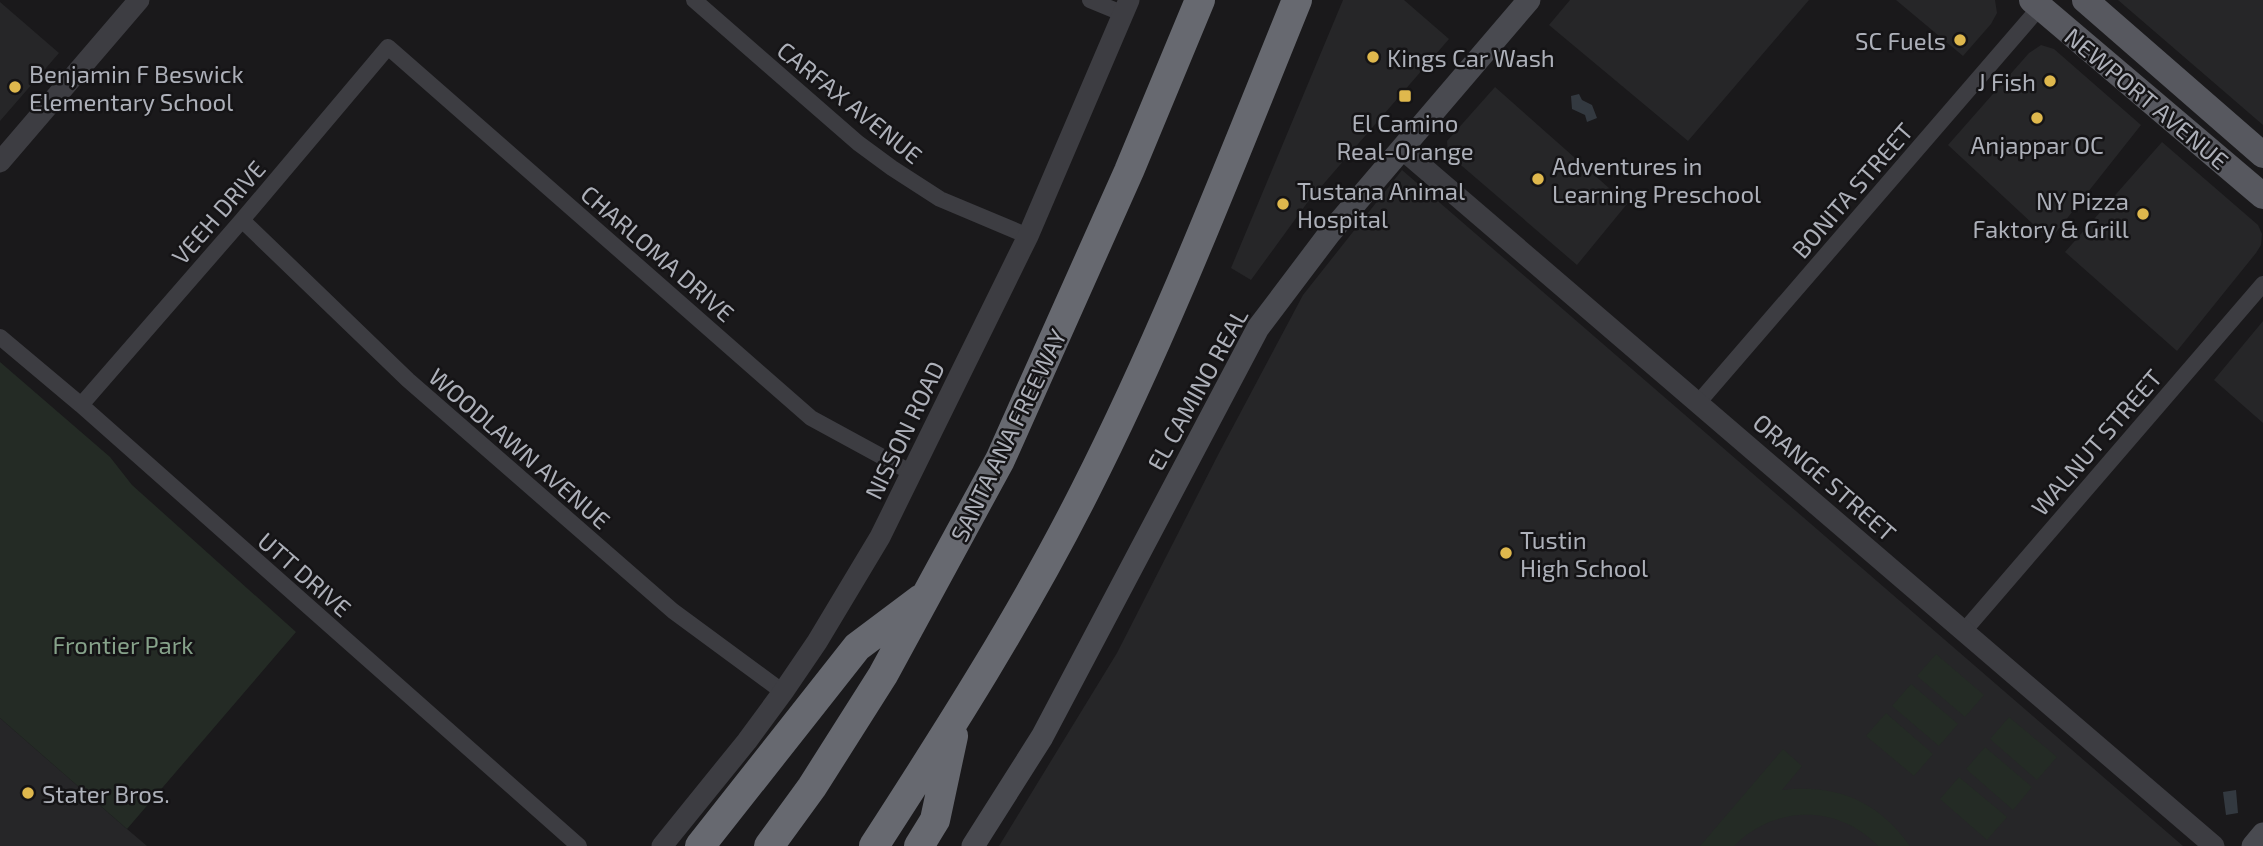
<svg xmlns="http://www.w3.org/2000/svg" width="2263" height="846" font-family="'Exo 2',sans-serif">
	<rect width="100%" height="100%" fill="#1a191b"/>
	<path fill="#262628" d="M1343 0H1404L1449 39 1307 203 1251 280 1231 268Z
		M1570 0H1809L1688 141 1549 25Z
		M1896 0H1995L1997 13 1991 24 1963 56Z
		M2118 0H2263V125Z
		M0 2 59 53 0 121Z
		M2041 45 2054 49 2141 125 2050 240 1948 145 2029 53Z
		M1495 87 1627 204 1577 265 1448 154 1447 141Z
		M2162 142 2258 225 2262 234 2261 245 2256 253 2177 351 2065 252Z
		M1402 170 2183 846H999L1117 653 1219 453 1303 295Z
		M2263 321V423L2214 380Z
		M0 718 127 829 147 846H0Z"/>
	<path fill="#242b25" d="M0 362 110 457 132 485 296 632 127 829 0 718Z
		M1936 654 1984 695 1965 717 1917 676Z
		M1911 684 1958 724 1939 746 1892 706Z
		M1886 713 1933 754 1914 776 1866 736Z
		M2009 717 2057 757 2037 780 1990 739Z
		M1985 747 2032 787 2013 810 1966 769Z
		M1783 749 1802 766 1782 790C1837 784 1878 801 1910 846H1878C1837 804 1775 805 1734 846H1700Z
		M1959 777 2007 817 1987 840 1940 799Z"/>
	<path fill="#333940" d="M1579 94 1582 100 1592 105 1597 118 1587 122 1585 115 1572 109 1571 96Z
		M2236 790 2238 813 2226 815 2223 792Z"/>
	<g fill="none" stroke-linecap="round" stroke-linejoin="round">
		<path stroke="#3d3d42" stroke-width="16" d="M694 0 858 143 892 168 940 199 1028 236
			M1090 0 1124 14
			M242 220 408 380 673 611 783 692
			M0 337 81 405 579 846
			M1698 403 2040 7
			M81 405 242 220 388 47 811 418 912 473
			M1964 631 2263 284"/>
		<path stroke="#3d3d42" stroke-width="21" d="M1402 149 2214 846
			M0 162 139 0
			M662 846 747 741 783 692 817 642 880 537 1028 236 1129 0"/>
		<path stroke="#494a50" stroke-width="23" d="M973 846 1042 737 1258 328 1329 234 1529 0
			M2253 846 2263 834"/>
		<path stroke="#57585f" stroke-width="26" d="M2032 0 2263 196
			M2085 0 2263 155"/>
		<path stroke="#676970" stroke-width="30" d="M700 846 857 647 921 599
			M769 846 812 787 883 675 1000 460 1129 171 1200 0
			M874 846C949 730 1023 614 1085 491 1166 331 1230 165 1297 0
			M919 846 935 820 953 736"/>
	</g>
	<g fill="#dfb84d" stroke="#151416" stroke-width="2.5">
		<circle cx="1960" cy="40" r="7"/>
		<circle cx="1373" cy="57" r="7"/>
		<circle cx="2050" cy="81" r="7"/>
		<circle cx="15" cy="87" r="7"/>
		<rect x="1398" y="89" width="14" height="14" rx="3.5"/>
		<circle cx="2037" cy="118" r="7"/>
		<circle cx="1538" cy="179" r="7"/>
		<circle cx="1283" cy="204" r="7"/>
		<circle cx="2143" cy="214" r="7"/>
		<circle cx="1506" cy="553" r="7"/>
		<circle cx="28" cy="793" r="7"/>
	</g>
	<g text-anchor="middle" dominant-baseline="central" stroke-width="5" stroke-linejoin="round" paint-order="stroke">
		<g font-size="24" fill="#adb0b9" stroke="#151416" text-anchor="start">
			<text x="1946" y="40" text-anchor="end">SC Fuels</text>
			<text x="1387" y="57">Kings Car Wash</text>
			<text x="29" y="73">Benjamin F Beswick<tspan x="29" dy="28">Elementary School</tspan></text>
			<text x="2036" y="81" text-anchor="end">J Fish</text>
			<text x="1405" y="122" text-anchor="middle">El Camino<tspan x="1405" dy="28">Real-Orange</tspan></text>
			<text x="2037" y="144" text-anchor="middle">Anjappar OC</text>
			<text x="1552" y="165">Adventures in<tspan x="1552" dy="28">Learning Preschool</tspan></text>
			<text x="1297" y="190">Tustana Animal<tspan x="1297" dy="28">Hospital</tspan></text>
			<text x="2129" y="200" text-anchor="end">NY Pizza<tspan x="2129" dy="28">Faktory &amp; Grill</tspan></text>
			<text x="1520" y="539">Tustin<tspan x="1520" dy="28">High School</tspan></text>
			<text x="42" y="793">Stater Bros.</text>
		</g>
		<g font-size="24" fill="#adb0b9" stroke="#151416">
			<text transform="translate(2147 98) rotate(40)">NEWPORT AVENUE</text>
			<text transform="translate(850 102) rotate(39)">CARFAX AVENUE</text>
			<text transform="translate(1852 190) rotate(-49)">BONITA STREET</text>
			<text transform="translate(218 212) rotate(-49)">VEEH DRIVE</text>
			<text transform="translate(658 253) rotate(41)">CHARLOMA DRIVE</text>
			<text transform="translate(1197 389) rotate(-61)">EL CAMINO REAL</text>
			<text transform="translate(904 430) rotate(-64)">NISSON ROAD</text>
			<text transform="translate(1008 435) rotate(-64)">SANTA ANA FREEWAY</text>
			<text transform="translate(2096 442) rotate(-49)">WALNUT STREET</text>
			<text transform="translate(520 448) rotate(41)">WOODLAWN AVENUE</text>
			<text transform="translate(1825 477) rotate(41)">ORANGE STREET</text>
			<text transform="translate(305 574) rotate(41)">UTT DRIVE</text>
		</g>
		<g font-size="24" fill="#86a28a" stroke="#151416">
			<text x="123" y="644">Frontier Park</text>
		</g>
	</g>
</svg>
